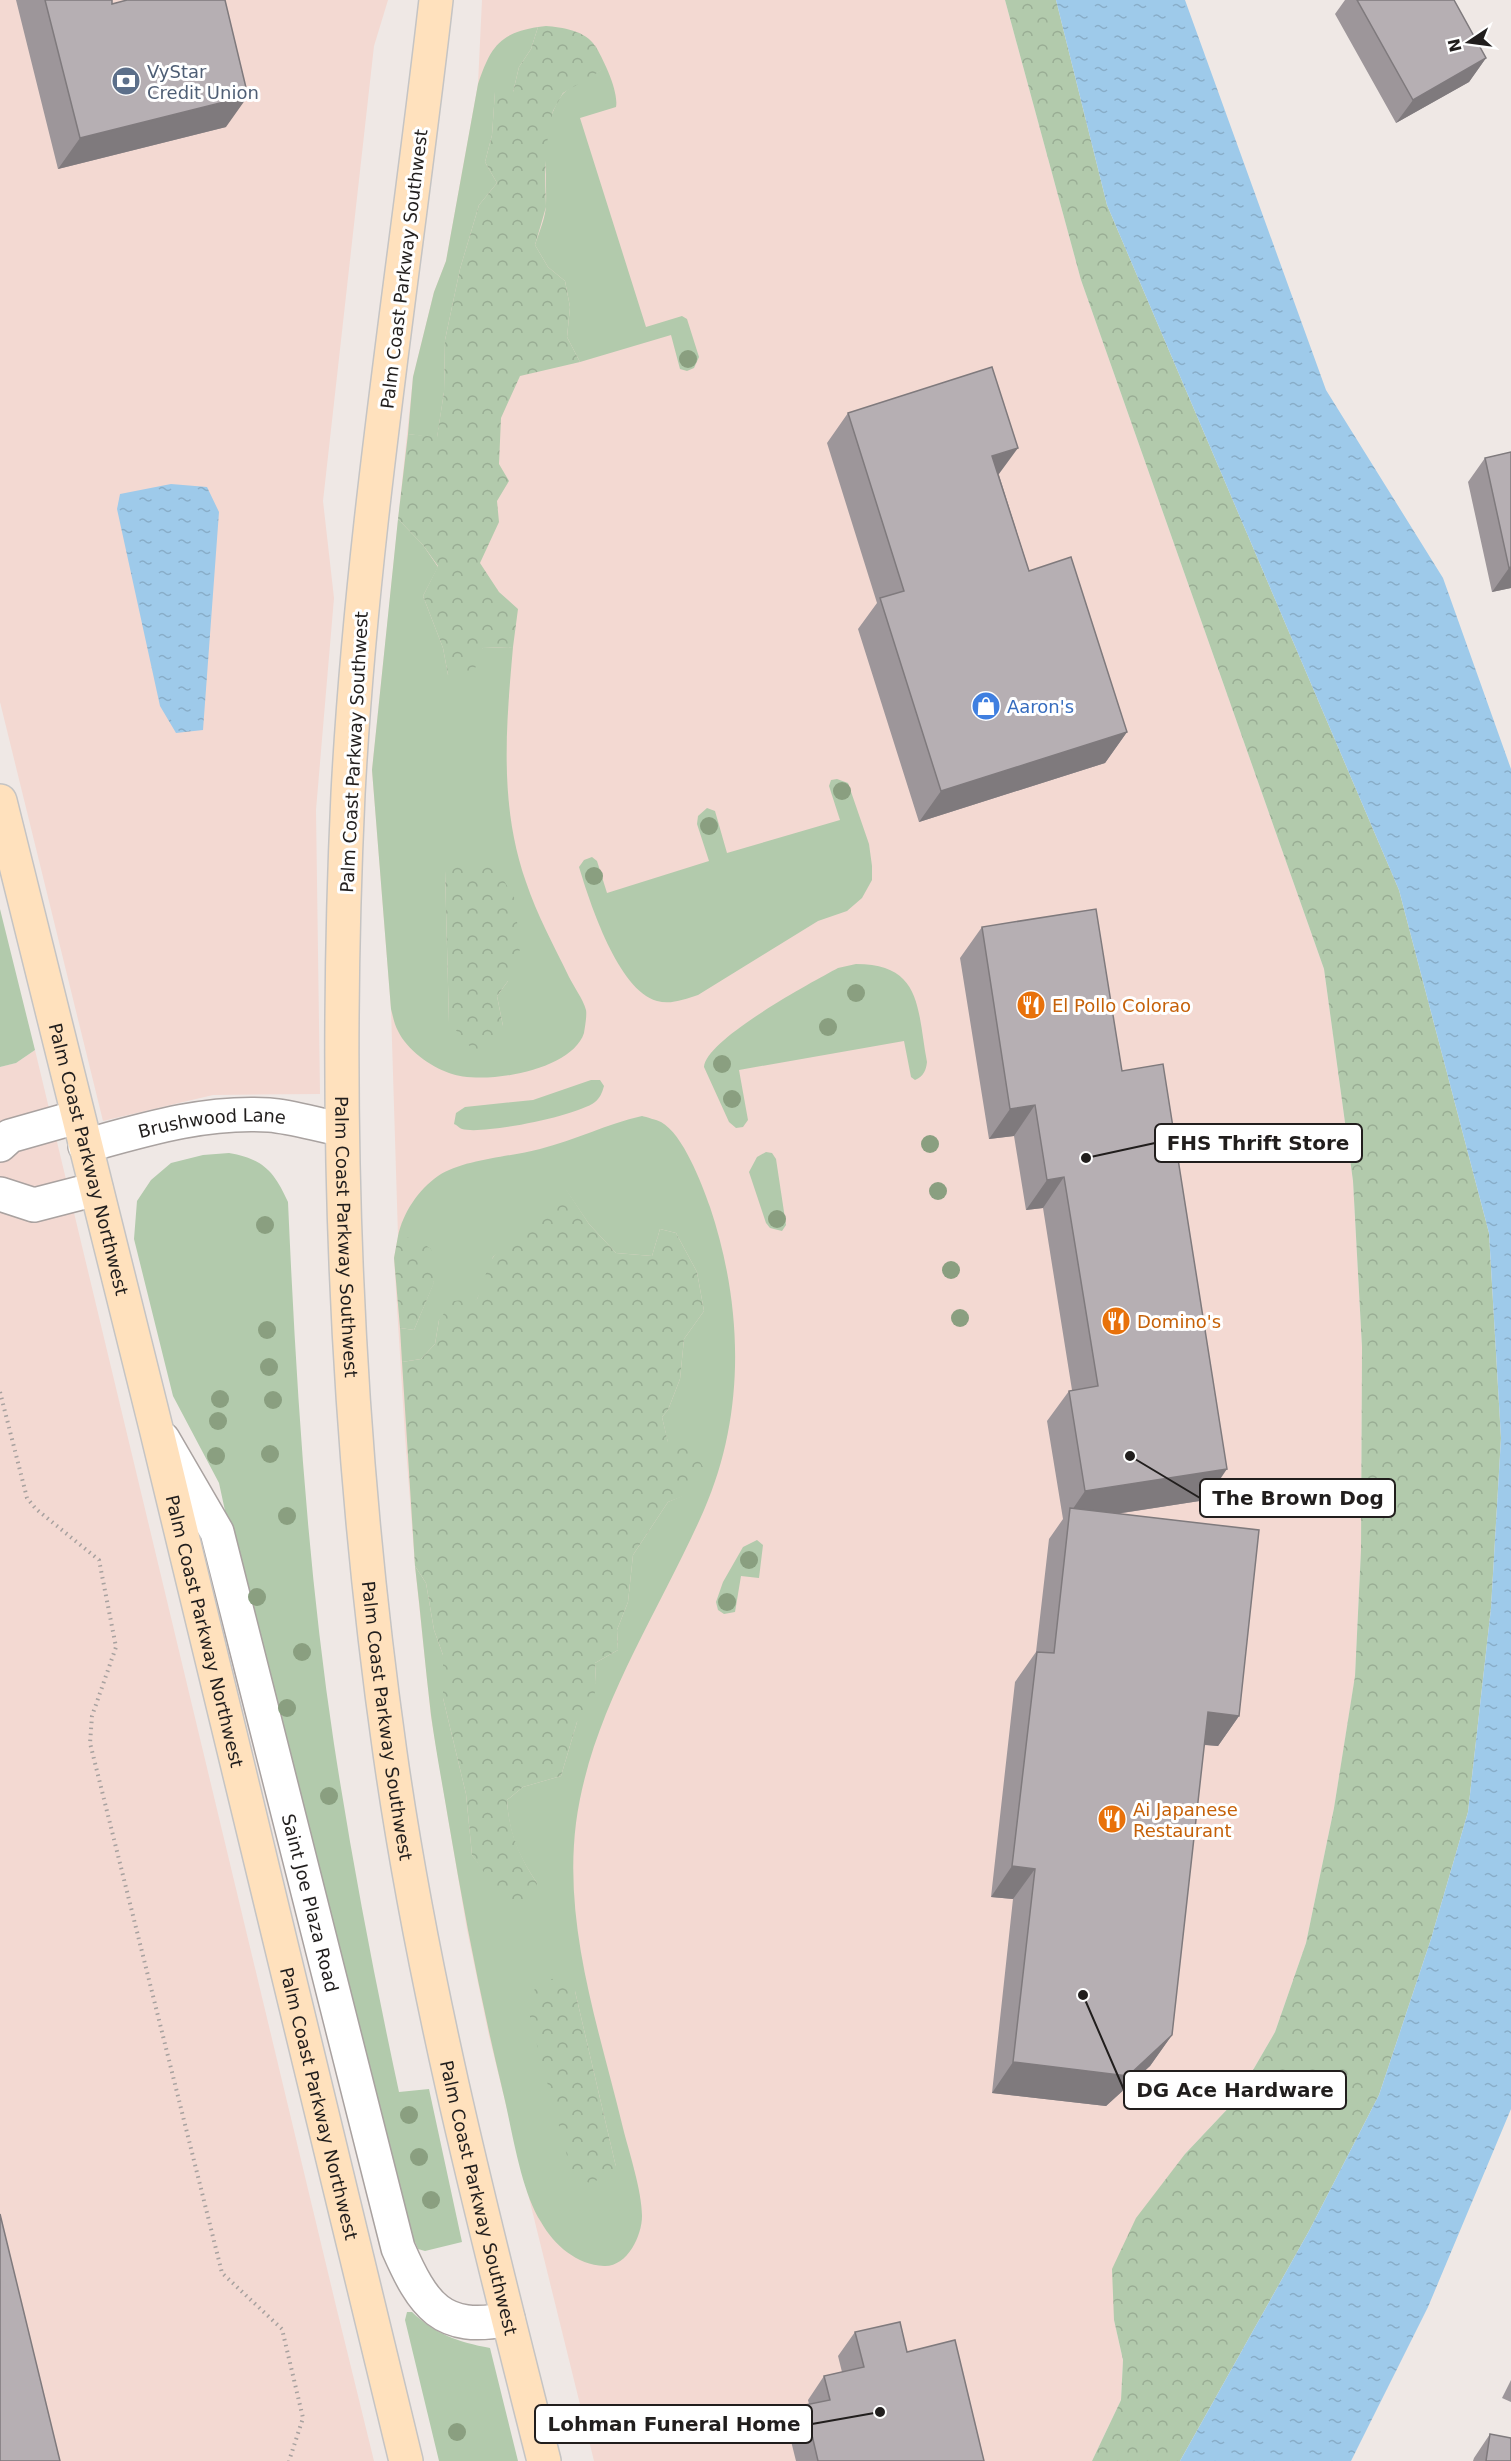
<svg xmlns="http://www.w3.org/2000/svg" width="1511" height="2461" font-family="'DejaVu Sans',sans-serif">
	<defs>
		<pattern id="forest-crowns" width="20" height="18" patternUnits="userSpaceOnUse" patternTransform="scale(1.5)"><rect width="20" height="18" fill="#b2caac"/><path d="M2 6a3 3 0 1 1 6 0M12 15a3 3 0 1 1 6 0" fill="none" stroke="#99ad94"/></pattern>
		<pattern id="water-ripples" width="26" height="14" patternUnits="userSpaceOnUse" patternTransform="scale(1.5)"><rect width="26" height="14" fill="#9ecaea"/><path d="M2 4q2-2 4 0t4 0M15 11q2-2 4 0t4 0" fill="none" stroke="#88adc8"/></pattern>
	</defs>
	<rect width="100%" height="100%" fill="#efe8e5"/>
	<path fill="#f3d9d2" d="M0 0H388L374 46 323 501 334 598 316 810 320 1094 213 1095 103 1121 0 702Z
		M482 0H1005L1081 280 1324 969 1353 1181 1362 1347 1361 1550 1355 1677 1334 1808 1306 1943 1275 2032 1235 2101 1185 2154 1114 2320 1123 2360 1121 2400 1092 2461H594L489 2036 467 1930 431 1717 415 1566 405 1436 394 1258 398 1236 391 1009 372 770 413 377 434 292 446 261 478 84Z
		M35 1050 336 2306 374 2461H0V1067L16 1063Z"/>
	<path fill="#b2caac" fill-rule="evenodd" d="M538 27 531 49 519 67 513 92H495L492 135 485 162 497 183 479 205 460 269 445 340 444 392 437 438 408 434 413 377 434 292 446 261 478 84C490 49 498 33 538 27Z
		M595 45C603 59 619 91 616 107L580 118 646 327 682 316 687 319 699 357 694 368 687 371 680 369 671 335 580 362 567 337 570 307 565 281 548 267 535 245C539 232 546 217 546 204 547 169 540 125 562 95 568 87 592 76 601 70Z
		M398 519 423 545 438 567 423 596 443 648 448 675 483 648 513 647C506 727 499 805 526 882 537 915 554 946 569 977 574 987 583 999 586 1010 587 1015 585 1027 584 1033 572 1071 482 1086 449 1073 430 1066 407 1050 398 1031 394 1024 393 1016 391 1009L372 770ZM445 871 508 981 497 996 503 1026 449 1022Z
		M837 779 848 783 869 844 872 866V880L862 898 847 911 818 921 698 995C685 999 671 1005 657 1001 618 990 590 903 579 867L584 860 592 857 597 861 607 893 709 861 697 824 698 816 707 808 715 811 727 853 840 820 829 786 831 780Z
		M0 909 35 1050 16 1063 0 1067Z
		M856 964C923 964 917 1010 927 1062 926 1070 924 1076 915 1080L911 1077 904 1041 739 1070 748 1120 743 1127 736 1128 729 1122 704 1067C706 1039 812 982 838 968Z
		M591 1080H600L604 1086C602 1093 600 1098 595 1102 577 1116 483 1135 462 1129 459 1128 457 1125 454 1124L456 1113 465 1107 533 1100Z
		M642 1116C646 1117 657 1120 661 1122 683 1134 702 1184 710 1207 743 1306 746 1414 704 1510 659 1613 591 1710 576 1823 563 1927 599 2028 623 2128 629 2152 642 2191 642 2216 642 2236 627 2267 604 2266 577 2265 554 2245 541 2222 520 2189 512 2128 502 2088 481 2001 464 1913 449 1824 443 1788 436 1751 431 1715 425 1666 421 1616 415 1566L426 1583 434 1630 443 1655V1698L466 1794 472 1855 485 1872 537 1883C518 1855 509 1834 507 1800L523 1787 561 1776 577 1722 596 1682 595 1663 618 1650 617 1630 628 1602 633 1555 668 1502 689 1493 668 1443 662 1417 668 1410 680 1379 684 1339 704 1311 697 1272 676 1233 660 1229 652 1256 616 1253 589 1224 566 1190 493 1257 485 1284 477 1299 439 1320 435 1344 421 1359 402 1362 400 1328 414 1330 434 1282 398 1236C403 1213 418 1190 438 1176 464 1159 510 1157 540 1149 575 1140 607 1124 642 1116ZM575 1991 616 2167 530 1994Z
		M766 1152 772 1153 776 1159 786 1225 782 1231 770 1228 766 1223 749 1172 757 1157Z
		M229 1153C263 1159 274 1171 288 1202 296 1383 307 1565 334 1744 352 1861 374 1976 399 2092L429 2089 462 2242 425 2251 418 2249 415 2242 410 2240 237 1566 219 1483 173 1396 134 1239 137 1201 151 1180 171 1163 203 1155Z
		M757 1540 763 1545 759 1578 741 1576 735 1612 724 1614 718 1610 716 1602 723 1582 743 1547Z
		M407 2312H412C435 2334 458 2342 490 2348L518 2461H439L405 2320Z"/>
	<path fill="url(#forest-crowns)" d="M1005 0H1056L1107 205 1399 890 1489 1233 1501 1438 1491 1608 1468 1812 1431 1939 1379 2095 1309 2231 1180 2461H1092L1121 2400 1123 2360 1114 2320 1112 2269 1136 2218 1185 2154 1235 2101 1275 2032 1306 1943 1334 1808 1355 1676 1361 1550 1362 1347 1353 1181 1324 969 1081 280Z
		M546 26C561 27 587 31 595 46 599 53 600 63 602 70L563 93 553 111 548 134 545 174 546 207 535 245 548 267 565 281 570 307 567 337 580 362 520 376 501 418 499 464 509 481 497 501 499 522 480 563 499 592 518 609 513 647 483 648 474 671 448 675 443 648 423 596 438 566 423 545 398 519 408 434 437 437 444 392 445 340 460 269 479 205 497 183 485 162 492 135 495 91 513 92 519 67 531 49 538 27Z
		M469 860 495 866 515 899 520 954 508 981 497 996 503 1026 498 1043 486 1051 473 1050 449 1022 445 870Z
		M566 1189 589 1224 616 1253 652 1256 660 1229 676 1233 697 1272 704 1311 684 1339 680 1379 668 1410 662 1417 668 1442 686 1440 704 1468 689 1494 668 1502 633 1555 628 1602 617 1630 618 1650 595 1663 596 1682 593 1710 577 1722 561 1776 523 1787 507 1800C509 1832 519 1856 537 1883L533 1898 516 1901 501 1897 472 1855 466 1794 443 1698V1655L434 1630 426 1583 415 1566 402 1362 421 1359 435 1344 439 1320 453 1301 477 1299C483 1286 487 1265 494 1256 513 1229 541 1209 566 1189Z
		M398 1236 417 1239 431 1249 434 1283 414 1330 400 1328 394 1258Z
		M559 1977 575 1991 616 2167 607 2177 589 2183 572 2174 530 2019V1994L542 1982Z"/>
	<path fill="url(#water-ripples)" d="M1056 0H1185L1326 390 1443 578 1511 769V2109L1428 2307 1351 2461H1180L1309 2231 1379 2095 1431 1939 1468 1812 1491 1608 1501 1438 1489 1233 1399 890 1107 205Z
		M171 484 207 487 219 512 203 730 176 733 160 706 117 509 120 494Z"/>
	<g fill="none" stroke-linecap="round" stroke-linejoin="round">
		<g stroke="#a9a2a0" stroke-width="36">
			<g id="street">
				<path d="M0 1145 10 1136 77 1117"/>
				<path id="s1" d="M85 1146C146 1129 205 1111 269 1115 293 1117 318 1125 341 1129"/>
				<path d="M0 1194 34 1205 96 1189"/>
				<path id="s2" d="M163 1439 217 1532 398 2248C423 2305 441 2333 508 2319"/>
			</g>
		</g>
		<g stroke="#c5c4c4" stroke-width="36">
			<g id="primary">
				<path id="s3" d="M436 0C406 264 362 528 348 794 333 1115 345 1436 390 1753 424 1993 485 2227 544 2461"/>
				<path id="s4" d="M0 801 156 1428 406 2461"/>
			</g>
		</g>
		<path stroke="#a7a19f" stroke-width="4" stroke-dasharray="1.5 4.5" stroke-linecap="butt" d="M0 1392 27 1498 36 1509 99 1560 116 1647 92 1716 90 1743 222 2273 282 2329 303 2418 289 2461"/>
		<use href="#street" stroke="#fff" stroke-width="33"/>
		<use href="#primary" stroke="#ffe1bd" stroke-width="33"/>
	</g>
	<g fill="#8a9f80">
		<circle cx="688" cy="359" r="9"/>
		<circle cx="842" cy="791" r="9"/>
		<circle cx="709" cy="826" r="9"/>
		<circle cx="594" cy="876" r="9"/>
		<circle cx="856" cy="993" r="9"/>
		<circle cx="828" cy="1027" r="9"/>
		<circle cx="722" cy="1064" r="9"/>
		<circle cx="732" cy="1099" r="9"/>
		<circle cx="930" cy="1144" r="9"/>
		<circle cx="938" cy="1191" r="9"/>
		<circle cx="777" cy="1219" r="9"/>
		<circle cx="265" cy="1225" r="9"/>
		<circle cx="951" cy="1270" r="9"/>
		<circle cx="960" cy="1318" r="9"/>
		<circle cx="267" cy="1330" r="9"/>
		<circle cx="269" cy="1367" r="9"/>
		<circle cx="220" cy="1399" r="9"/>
		<circle cx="273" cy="1400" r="9"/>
		<circle cx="218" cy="1421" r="9"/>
		<circle cx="270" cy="1454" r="9"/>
		<circle cx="216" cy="1456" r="9"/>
		<circle cx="287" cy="1516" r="9"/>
		<circle cx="749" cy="1560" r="9"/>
		<circle cx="257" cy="1597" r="9"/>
		<circle cx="727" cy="1602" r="9"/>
		<circle cx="302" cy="1652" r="9"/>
		<circle cx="287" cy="1708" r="9"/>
		<circle cx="329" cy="1796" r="9"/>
		<circle cx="409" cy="2115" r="9"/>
		<circle cx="419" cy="2157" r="9"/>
		<circle cx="431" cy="2200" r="9"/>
		<circle cx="457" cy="2432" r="9"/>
	</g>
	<path fill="#9d969a" d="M16 0H112V4L226 127 58 169Z
		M1345 0H1455L1454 1 1486 58 1469 82 1396 123 1335 14Z
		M848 413 999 475 1029 571 1127 732 1105 763 919 822 858 629 877 603 827 443Z
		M1511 452V588L1492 592 1468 482 1485 458Z
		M982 927 1122 1071 1206 1500 1116 1514 1239 1716 1218 1746 1204 1745 1172 2035 1150 2066 1106 2106 992 2093 1013 1899 991 1897 1015 1682 1036 1652 1049 1539 1063 1519 1047 1421 1069 1391 1072 1390 1043 1208 1026 1210 1014 1136 989 1139 960 958Z
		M855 2332 907 2352 984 2461H796L788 2429 805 2405 809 2404 808 2400 824 2376 842 2372 838 2356Z
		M1511 2380V2402L1502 2398Z
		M1490 2434 1511 2461H1473L1474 2458Z"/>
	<path fill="#7f7a7d" d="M1486 58 1469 82 1396 123 1413 100Z
		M248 96 226 127 58 169 80 138Z
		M1018 448 996 478 992 456Z
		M1511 567V588L1492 592 1509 568Z
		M1127 732 1105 763 919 822 941 791Z
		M1035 1105 1014 1136 989 1139 1010 1109Z
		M1064 1177 1043 1208 1026 1210 1047 1180Z
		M1227 1469 1206 1500 1069 1521 1070 1513 1085 1491Z
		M1208 1712 1239 1716 1218 1746 1186 1743Z
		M1012 1866 1035 1869 1013 1899 991 1897Z
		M1172 2035 1150 2066 1106 2106 992 2093 1013 2062Z"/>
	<path fill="#b6afb3" stroke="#7f7a7d" stroke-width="1.5" d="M45 0H112V4L127 0H225L248 96 80 138Z
		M1357 0H1454L1486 58 1413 100Z
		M992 367 1018 448 992 456 1029 571 1071 557 1127 732 941 791 880 598 904 591 848 413Z
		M1511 452V567L1509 568 1485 458Z
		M1096 909 1122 1071 1163 1064 1227 1469 1085 1491 1069 1391 1098 1386 1064 1177 1047 1180 1035 1105 1010 1109 982 927Z
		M1070 1508 1259 1530 1239 1716 1208 1712 1172 2035 1128 2076 1013 2062 1035 1869 1012 1866 1037 1652 1054 1653Z
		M0 2214 60 2461H0Z
		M900 2322 907 2352 955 2340 984 2461H818L805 2405 830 2400 824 2376 864 2367 855 2332Z
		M1490 2434 1511 2438V2461H1486Z"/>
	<defs>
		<g id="bank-disc" transform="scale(1.5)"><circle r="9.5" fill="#5c6f8a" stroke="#fff"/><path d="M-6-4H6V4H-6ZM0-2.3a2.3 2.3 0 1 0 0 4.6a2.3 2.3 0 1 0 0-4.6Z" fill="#fff"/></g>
		<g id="shop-disc" transform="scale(1.5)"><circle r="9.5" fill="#3f7fe0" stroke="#fff"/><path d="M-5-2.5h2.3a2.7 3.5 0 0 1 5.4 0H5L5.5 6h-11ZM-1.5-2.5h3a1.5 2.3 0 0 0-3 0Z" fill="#fff"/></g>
		<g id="restaurant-disc" transform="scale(1.5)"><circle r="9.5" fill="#e8710a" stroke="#fff"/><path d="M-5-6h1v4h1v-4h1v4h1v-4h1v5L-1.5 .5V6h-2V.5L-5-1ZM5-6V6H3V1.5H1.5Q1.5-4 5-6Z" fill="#fff"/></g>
	</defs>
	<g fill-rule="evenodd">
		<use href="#bank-disc" x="126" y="81"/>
		<use href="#shop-disc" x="986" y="706"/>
		<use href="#restaurant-disc" x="1031" y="1005"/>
		<use href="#restaurant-disc" x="1116" y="1321"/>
		<use href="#restaurant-disc" x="1112" y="1819"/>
	</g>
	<g text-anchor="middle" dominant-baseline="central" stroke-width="6" stroke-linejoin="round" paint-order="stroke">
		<g font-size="18" fill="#4e5e75" stroke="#fff" text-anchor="start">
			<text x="147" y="71">VyStar<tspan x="147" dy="21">Credit Union</tspan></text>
		</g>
		<g font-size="18" fill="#211e1d" stroke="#fff">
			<text transform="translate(404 269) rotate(-83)">Palm Coast Parkway Southwest</text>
			<text transform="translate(354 752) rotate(-87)">Palm Coast Parkway Southwest</text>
			<text stroke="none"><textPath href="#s1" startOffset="130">Brushwood Lane</textPath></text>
			<text stroke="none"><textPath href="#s4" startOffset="369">Palm Coast Parkway Northwest</textPath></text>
			<text stroke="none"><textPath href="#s3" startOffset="1242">Palm Coast Parkway Southwest</textPath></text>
			<text stroke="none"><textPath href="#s4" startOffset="855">Palm Coast Parkway Northwest</textPath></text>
			<text stroke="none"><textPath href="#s3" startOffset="1728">Palm Coast Parkway Southwest</textPath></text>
			<text stroke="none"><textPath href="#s2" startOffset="490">Saint Joe Plaza Road</textPath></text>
			<text stroke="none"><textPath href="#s4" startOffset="1341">Palm Coast Parkway Northwest</textPath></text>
			<text stroke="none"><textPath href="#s3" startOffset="2214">Palm Coast Parkway Southwest</textPath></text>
		</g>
		<g font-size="18" fill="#366cbe" stroke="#fff" text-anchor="start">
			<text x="1007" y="706">Aaron's</text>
		</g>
		<g font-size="18" fill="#c56008" stroke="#fff" text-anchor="start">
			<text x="1052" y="1005">El Pollo Colorao</text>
			<text x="1137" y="1321">Domino's</text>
			<text x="1133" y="1809">Ai Japanese<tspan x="1133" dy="21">Restaurant</tspan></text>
		</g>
	</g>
	<path fill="none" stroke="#211e1d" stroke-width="2" d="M1086 1158L1155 1143M1130 1456L1200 1498M1083 1995L1124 2090M880 2412L812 2424"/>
	<g fill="#211e1d" stroke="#fff" stroke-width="2">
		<circle cx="1086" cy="1158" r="6"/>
		<circle cx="1130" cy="1456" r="6"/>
		<circle cx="1083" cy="1995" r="6"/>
		<circle cx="880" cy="2412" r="6"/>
	</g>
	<g fill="#fff" stroke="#211e1d" stroke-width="2">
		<rect x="1155" y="1124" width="207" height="38" rx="6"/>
		<rect x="1200" y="1479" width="195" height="38" rx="6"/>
		<rect x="1124" y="2071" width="222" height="38" rx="6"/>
		<rect x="535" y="2405" width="277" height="38" rx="6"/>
	</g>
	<g font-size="20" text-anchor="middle" font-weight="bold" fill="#211e1d">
		<text x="1258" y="1150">FHS Thrift Store</text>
		<text x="1298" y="1505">The Brown Dog</text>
		<text x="1235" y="2097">DG Ace Hardware</text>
		<text x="674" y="2431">Lohman Funeral Home</text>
	</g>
	<g transform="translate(1469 42) rotate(257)" stroke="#ffffff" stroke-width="4.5" paint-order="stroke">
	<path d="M0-4.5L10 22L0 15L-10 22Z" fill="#211e1d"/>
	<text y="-9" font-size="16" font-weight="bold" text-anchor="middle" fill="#211e1d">N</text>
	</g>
</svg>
